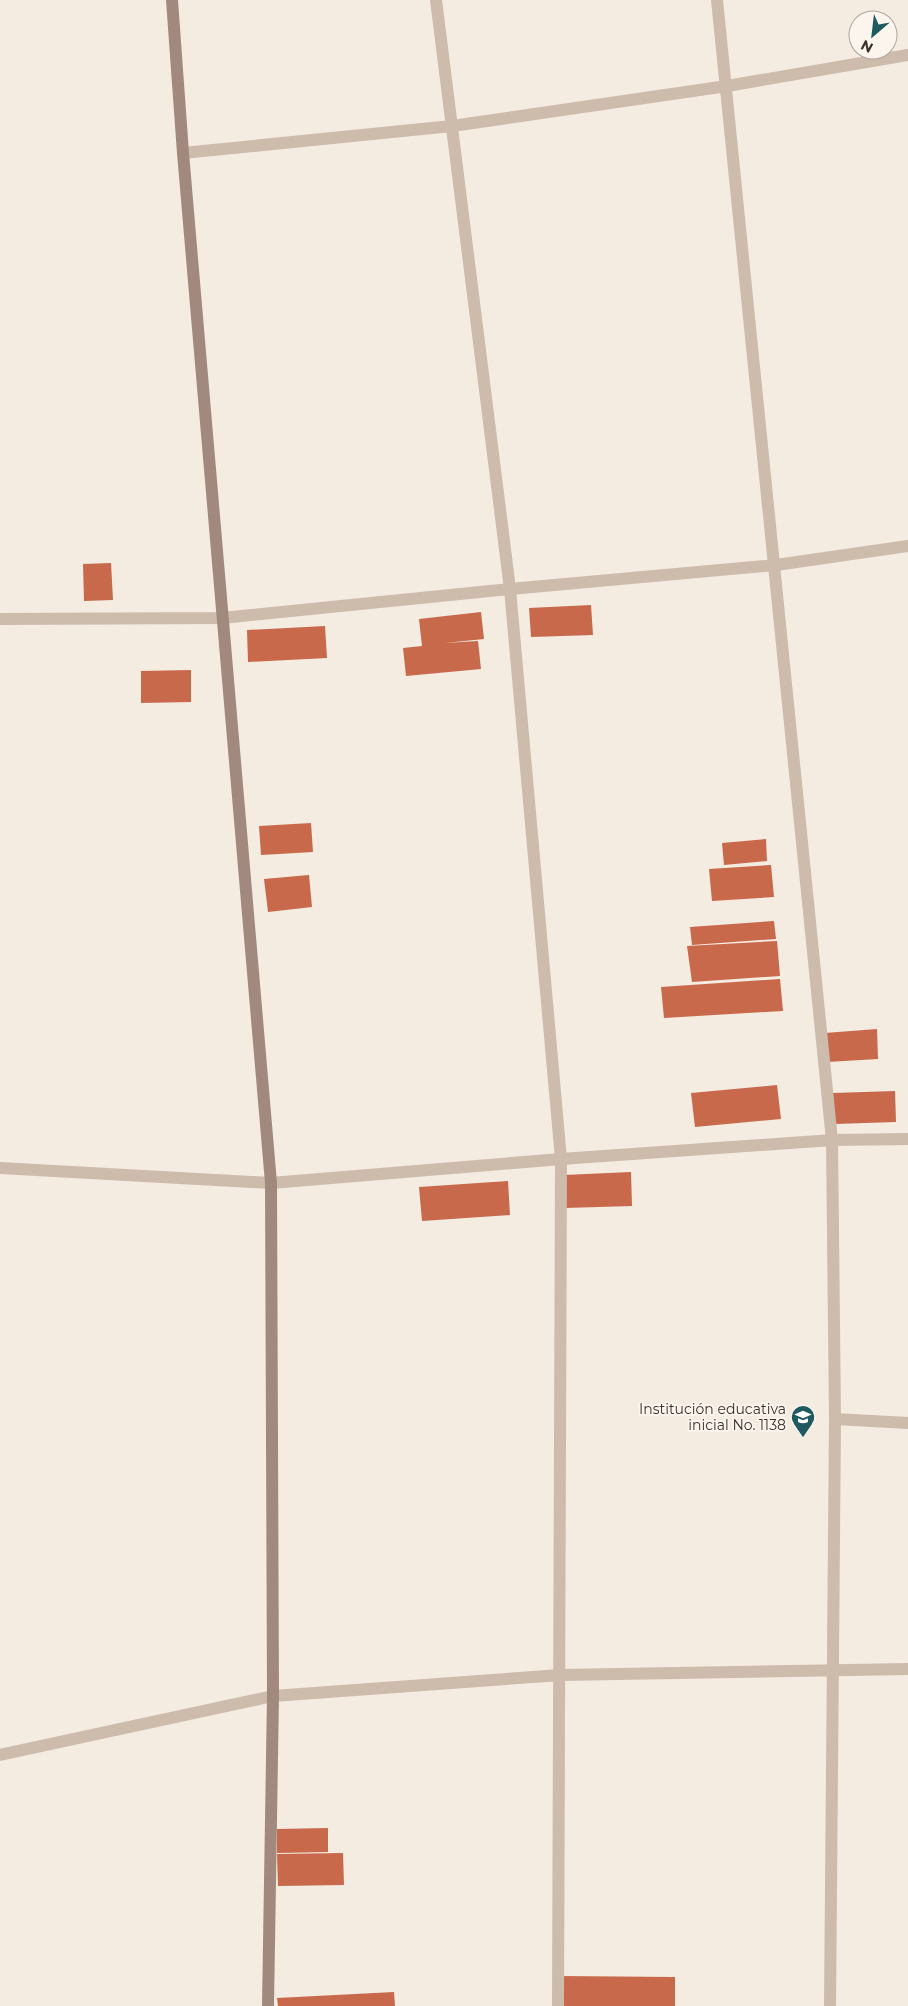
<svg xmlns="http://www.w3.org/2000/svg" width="908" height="2006" font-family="Montserrat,sans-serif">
	<rect width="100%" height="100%" fill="#f4ebe1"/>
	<path fill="#c8694b" d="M111 563 113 600 84 601 83 564Z
		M591 605 593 635 531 637 529 608Z
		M481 612 484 639 445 643 478 641 481 669 406 676 403 648 422 646 419 619Z
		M325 626 327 658 248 662 247 630Z
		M191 670V702L141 703V671Z
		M311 823 313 852 261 855 259 826Z
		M766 839 767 861 724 865 722 843Z
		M771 865 774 897 712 901 709 869Z
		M309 875 312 907 268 912 264 879Z
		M774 921 776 939 692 945 690 927Z
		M777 941 780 976 692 982 687 946Z
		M780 979 783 1011 664 1018 661 987Z
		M877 1029 878 1059 827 1062 825 1033Z
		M777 1085 781 1119 695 1127 691 1093Z
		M895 1091 896 1122 834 1124 833 1093Z
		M631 1172 632 1206 565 1208 564 1175Z
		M508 1181 510 1215 422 1221 419 1187Z
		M328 1828V1852L277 1853V1829Z
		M343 1853 344 1885 278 1886 277 1854Z
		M560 1976 675 1977V2006H560Z
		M394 1992 395 2006H278L277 1998Z"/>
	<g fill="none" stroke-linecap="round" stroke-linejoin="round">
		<path stroke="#cdbbac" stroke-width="12" d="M436 0 510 589 561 1159 558 2006
			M717 0 832 1140 835 1419 830 2006
			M183 153 452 126 727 86 908 55
			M0 619 222 618 510 589 776 565 908 546
			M0 1168 271 1183 561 1159 832 1140 908 1139
			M835 1419 908 1423
			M0 1755 273 1696 560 1675 908 1669"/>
		<path stroke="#a18a7d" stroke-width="12" d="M172 0 183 153 271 1183 273 1696 268 2006"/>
	</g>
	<defs>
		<g id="school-pin" transform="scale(1.25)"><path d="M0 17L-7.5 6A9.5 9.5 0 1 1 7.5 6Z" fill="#1f5a5e" stroke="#fbf5ee"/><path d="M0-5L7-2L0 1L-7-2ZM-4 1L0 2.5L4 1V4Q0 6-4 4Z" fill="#fff"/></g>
	</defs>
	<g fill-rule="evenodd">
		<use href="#school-pin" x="803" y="1417"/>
	</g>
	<g text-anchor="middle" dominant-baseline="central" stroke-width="4" stroke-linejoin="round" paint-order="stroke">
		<g font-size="14" fill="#3b302b" stroke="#fbf5ee" text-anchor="end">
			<text x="786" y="1409">Institución educativa<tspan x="786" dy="16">inicial No. 1138</tspan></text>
		</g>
	</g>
	<g transform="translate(873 35) rotate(208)"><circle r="24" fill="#fbf5ee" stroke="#aea6a0"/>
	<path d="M0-4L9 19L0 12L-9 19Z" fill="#1f5a5e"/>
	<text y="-8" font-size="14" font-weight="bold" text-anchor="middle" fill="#3b302b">N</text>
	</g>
</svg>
